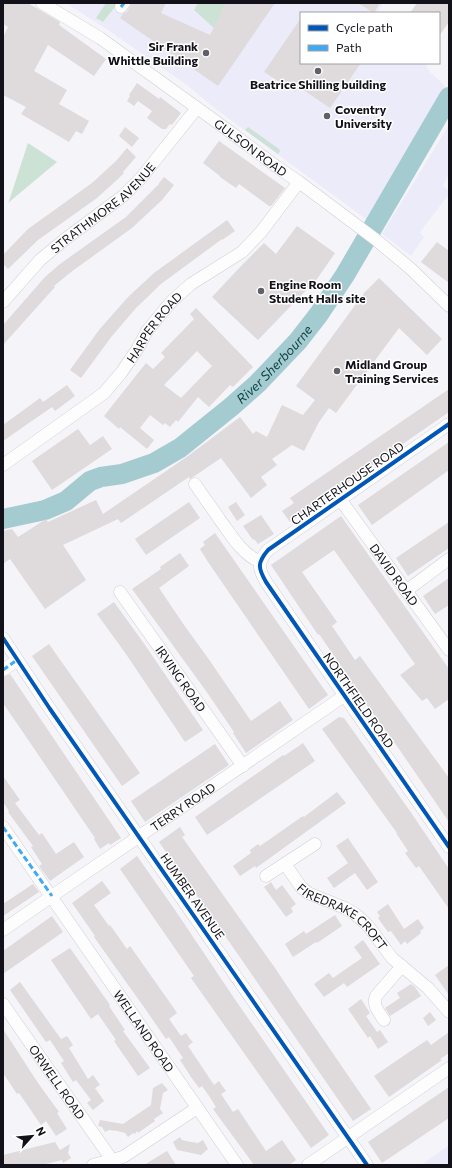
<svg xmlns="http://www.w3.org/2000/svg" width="452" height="1168" font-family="Commissioner,sans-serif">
	<rect width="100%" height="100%" fill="#f4f4f9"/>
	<path fill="#ecebfa" d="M66 3H383L377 13H301V63H424L430 72 446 87 366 219 217 110 187 85 108 30Z
		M449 125V174L443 186 449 191V194L420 232 424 237 411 256 382 234Z
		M449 1145V1165H421Z"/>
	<path fill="#cce2d5" d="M106 3H118L103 22 96 18Z
		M198 3H226L214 28 194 10Z
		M248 127 279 149 280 151 278 154 245 130Z
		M28 143 57 162 8 203 9 201Z"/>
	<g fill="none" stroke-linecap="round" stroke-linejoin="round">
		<path stroke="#a4cbd0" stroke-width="20" id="s1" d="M3 519 45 510 66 501 90 481 101 477 122 474 154 463 180 448 231 407 257 384 298 341 319 314 345 275 449 97"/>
	</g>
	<path fill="#dfdadc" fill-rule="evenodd" d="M3 3H28L60 22 59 25 106 59 94 76 48 45 34 71 67 90 59 104 89 121 82 134 76 131 69 142 21 114 26 107 3 95V37L8 27 3 24Z
		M131 3H166L161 13 210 35 226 3H275L218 86 120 18 123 14 127 12 130 7Z
		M358 3H380L374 13Z
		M417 3H449V22L439 36V13H410Z
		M301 18V63H361L330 108 299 87 295 92 264 72Z
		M137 83 159 99 160 97 181 113 172 125 170 124 166 129H162L147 118 152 111 138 101 134 106 127 101 130 96 129 95Z
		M125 127 139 138 132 147 119 136Z
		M219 141 285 188 271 206H269L239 184 236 188 220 177V176L203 163Z
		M127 148 136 157 123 172 124 173 118 179 97 198 38 240 8 269 3 264V255L28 229 92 183 116 161Z
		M164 177 174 185 162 200 132 228 71 272 54 286 55 287 3 345V325L45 277 60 264 126 217 159 184V183Z
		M227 220 235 231 222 240V239L161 284 136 308 112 336 81 378 70 370 99 330 128 297 154 273Z
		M297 226 335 253 317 279 258 340 212 297 242 265 264 243 276 254Z
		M437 242 449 251V283L421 262Z
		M379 278 442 339 427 355 399 328 336 413 329 408 319 422 304 451 292 445 272 459 277 465 261 477 267 485 251 498 221 458 193 477 190 479 189 477 121 523 118 519 63 545 86 580 45 609 10 559 3 564V531L12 529 18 537 46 519 48 522 96 500 103 514 188 456 240 417 253 434 256 431 267 437 282 405 303 415 315 400 296 386 364 293Z
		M196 308 253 367 233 387 230 385 209 407 198 397 178 422 176 420 170 427 165 423 163 425 150 415 140 428 154 440 147 449 120 427 119 429 104 416 146 363 153 369 165 357 161 353 194 319 190 314ZM197 351 212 366 181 398 164 385Z
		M67 385 75 396 55 411 52 407 3 441V425L40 398 43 402Z
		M449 389V412L290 522 282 511 294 503 290 498Z
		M78 429 90 445 103 436 112 449 52 490 32 461Z
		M449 442V470L372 525 358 505Z
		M189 502 200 518 146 555 135 539Z
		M236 502 245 515 237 521 228 507Z
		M261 515 274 534 258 544 254 539 253 540 243 526Z
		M341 516 449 669V699L435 709 427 698 422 701 400 675 415 664 334 550 302 572 337 622 332 626 355 660 360 656 449 778V822L397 746 341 670 343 669 319 634 318 635 271 565Z
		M449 522V548L408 576 396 558Z
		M215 533 328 695 309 709 208 562 200 549 205 545 203 542Z
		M180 553 189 566 159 588 184 625 210 661 251 721 280 701 293 720 246 753 233 733 234 732 206 691 132 589 161 569 160 567Z
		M449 578V605L435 614 423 596Z
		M114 602 145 645 203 730 185 742 126 654 97 614Z
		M49 644 140 773 122 786 32 656Z
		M10 674 121 838 110 845 109 843 100 849 94 839 95 838 3 703V677Z
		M339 717 344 718 412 814 449 869V909L419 866 416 868 405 853 408 851 396 833H397L322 729Z
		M303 743 315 761 207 835 195 817 283 755 284 756Z
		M215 744 229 765 145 822 131 801Z
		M3 776 20 800 15 803 39 835 42 833 56 854 74 842 84 857 50 881 39 866 42 864 31 847 33 846 8 812 9 811 3 802Z
		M337 792 346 803 256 868 255 866 240 876 233 866 251 853 250 850 258 844 260 846 303 816 304 817Z
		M180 827 185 835 182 837 275 968 297 1001 371 1109 353 1121 228 940 159 842Z
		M348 838 378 882 367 890 355 873 334 888 327 878 348 863 336 846Z
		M137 856 175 910 234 998 329 1135 311 1148 191 978 194 976 120 869Z
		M102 881 111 893 94 905 109 926 110 925 127 949 130 946 173 1007 177 1013 169 1019 181 1036 186 1033 190 1039 193 1042 188 1046 214 1085 219 1081 223 1087 226 1091 221 1094 233 1112 238 1109 266 1151 282 1140 296 1160 289 1165H254L213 1109 216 1107 209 1096 202 1086 199 1088 191 1077 180 1060 183 1058 169 1037 166 1039 146 1010 94 937 95 936 72 903Z
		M271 882 276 890 282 885 296 904 291 908 293 912 286 917 264 887Z
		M33 884 39 892 3 916V904Z
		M388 904 404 929 418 919 424 928 420 931 421 933 407 944 405 941 401 945 391 931 388 932 378 918 380 916 377 912Z
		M335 915 342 926 317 943 316 942 293 957 285 944 304 931 306 934Z
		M52 916 63 932 3 974V951Z
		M363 940 380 964 347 987 344 983 324 997 314 984 329 973 333 978 362 958 354 947Z
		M70 948 110 1005 109 1006 125 1030 123 1031 150 1068 138 1076 114 1041 116 1040 98 1014 91 1019 51 960Z
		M449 965V995L435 975Z
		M20 982 61 1039 67 1036 73 1045 69 1048 88 1079 93 1075 100 1085 95 1088 104 1101 93 1110 87 1103 91 1100 76 1080 73 1082 61 1063 64 1061 50 1040 46 1042 10 990Z
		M411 984 415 987 421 996 390 1016 385 1008 400 998 397 993Z
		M361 999 370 1013 366 1016 377 1032 380 1030 388 1042 378 1049 370 1036 368 1038 348 1009Z
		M430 1012 436 1020 428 1026 423 1018Z
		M3 1029 38 1083 59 1112 57 1113 67 1129 56 1136 46 1121 41 1125 19 1093 17 1094 3 1073Z
		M449 1032V1053L440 1059 442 1060 389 1097 374 1076 427 1040 431 1045Z
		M162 1083 168 1090 163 1093 160 1109 163 1113 154 1119 155 1121 138 1133 137 1131 135 1134 133 1133 128 1137 125 1133 117 1131 109 1130 105 1132 102 1127 98 1126 100 1120 123 1124 151 1105 153 1088Z
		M449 1087V1118L382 1163 368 1142Z
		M180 1137 182 1140 191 1142 198 1143 203 1140 208 1149 201 1155 177 1150 173 1142Z
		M55 1142 60 1150 70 1144 68 1153 71 1158 63 1163 62 1160 42 1165H3V1155Z
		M167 1151 176 1165H144L157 1157Z"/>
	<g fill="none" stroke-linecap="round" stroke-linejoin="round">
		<g stroke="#cfced5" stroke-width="13">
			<g id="minor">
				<path id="s2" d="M42 3 100 38 225 128 277 167 299 182 375 239 411 269 449 306"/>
				<path d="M121 7 124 3"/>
				<path id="s3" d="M3 302 40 260 64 240 123 196 141 178 197 108"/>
				<path d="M449 424 268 550C257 563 258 568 266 582L449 847"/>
				<path id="s4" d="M3 465 104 393 121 373 138 348 147 331 165 309 173 300 191 284 242 252 261 232 299 182"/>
				<path d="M195 484C203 496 212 508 220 520 232 536 241 553 260 562"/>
				<path id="s5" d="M340 499 449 650"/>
				<path d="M406 591 449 559"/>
				<path id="s6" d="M120 592 243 766"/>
				<path d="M3 638 50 709 367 1165"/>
				<path d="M3 670 17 660"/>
				<path id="s7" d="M3 827 237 1165"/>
				<path id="s8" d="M285 864 301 887 308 893 345 908 355 914 363 921 370 928 392 958 428 988 449 1012"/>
				<path d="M266 876 315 844"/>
				<path id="s9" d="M3 930 52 896 344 696"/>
				<path id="s10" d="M3 1004 112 1160"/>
				<path d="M384 1020C379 1012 372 1005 376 996L402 966"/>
				<path d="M93 1165 123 1157 197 1108"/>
				<path d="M308 1165 449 1068"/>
			</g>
		</g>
		<use href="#minor" stroke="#fdfdfe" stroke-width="12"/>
		<path stroke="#3fa9f5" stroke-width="3" stroke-dasharray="6 3" stroke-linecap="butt" d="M121 7 124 3
			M3 670 17 660
			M3 827 52 896"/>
		<g stroke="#fff" stroke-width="6">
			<path id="cycleway" d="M449 424 268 550C257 563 258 568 266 582L449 847
				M3 638 50 709 367 1165"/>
		</g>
		<use href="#cycleway" stroke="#0057b8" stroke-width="4"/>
	</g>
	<g fill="#616067" stroke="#fff" stroke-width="1.5">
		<circle cx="206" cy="53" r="4"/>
		<circle cx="318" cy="71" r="4"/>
		<circle cx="327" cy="116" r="4"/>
		<circle cx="261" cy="291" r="4"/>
		<circle cx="337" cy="371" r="4"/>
	</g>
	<g text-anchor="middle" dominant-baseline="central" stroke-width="3" stroke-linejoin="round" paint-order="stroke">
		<g font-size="12" font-weight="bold" fill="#121119" stroke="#fff" text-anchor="start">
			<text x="198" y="46" text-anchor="end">Sir Frank<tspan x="198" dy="14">Whittle Building</tspan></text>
			<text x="318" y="84" text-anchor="middle">Beatrice Shilling building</text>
			<text x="335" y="109">Coventry<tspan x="335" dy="14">University</tspan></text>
			<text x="269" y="284">Engine Room<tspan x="269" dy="14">Student Halls site</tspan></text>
			<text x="345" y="364">Midland Group<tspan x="345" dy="14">Training Services</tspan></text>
		</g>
		<g font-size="12" fill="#121119" stroke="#fff">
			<text stroke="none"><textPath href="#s2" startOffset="254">GULSON ROAD</textPath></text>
			<text stroke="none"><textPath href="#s3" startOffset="138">STRATHMORE AVENUE</textPath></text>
			<text stroke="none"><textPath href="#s4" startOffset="207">HARPER ROAD</textPath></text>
			<text transform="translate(347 483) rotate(-35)">CHARTERHOUSE ROAD</text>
			<text stroke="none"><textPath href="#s5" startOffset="93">DAVID ROAD</textPath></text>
			<text stroke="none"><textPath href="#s6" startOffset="106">IRVING ROAD</textPath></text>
			<text transform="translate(359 700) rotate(55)">NORTHFIELD ROAD</text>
			<text stroke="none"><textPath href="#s9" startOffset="218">TERRY ROAD</textPath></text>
			<text transform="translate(193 896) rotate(55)">HUMBER AVENUE</text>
			<text stroke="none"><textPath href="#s8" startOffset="80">FIREDRAKE CROFT</textPath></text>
			<text stroke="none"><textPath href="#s7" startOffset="248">WELLAND ROAD</textPath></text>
			<text stroke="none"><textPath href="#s10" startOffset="95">ORWELL ROAD</textPath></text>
		</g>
		<g font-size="13" font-style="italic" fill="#0e4347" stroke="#fff">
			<text stroke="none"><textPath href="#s1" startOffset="320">River Sherbourne</textPath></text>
		</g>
	</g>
	<rect width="452" height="1168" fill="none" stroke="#121119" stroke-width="8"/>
	<rect x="300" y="12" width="140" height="52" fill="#ffffff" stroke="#a0a0a3"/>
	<rect x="308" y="25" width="20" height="6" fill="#0057b8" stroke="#a0a0a3"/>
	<text x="336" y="32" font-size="12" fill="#121119">Cycle path</text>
	<rect x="308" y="45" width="20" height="6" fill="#3fa9f5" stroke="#a0a0a3"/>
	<text x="336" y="52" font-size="12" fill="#121119">Path</text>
	<g transform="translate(32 1136) rotate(63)" stroke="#ffffff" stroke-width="3" paint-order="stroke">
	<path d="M0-3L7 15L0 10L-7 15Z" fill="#121119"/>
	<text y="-6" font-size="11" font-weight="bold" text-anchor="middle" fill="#121119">N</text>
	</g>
</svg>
